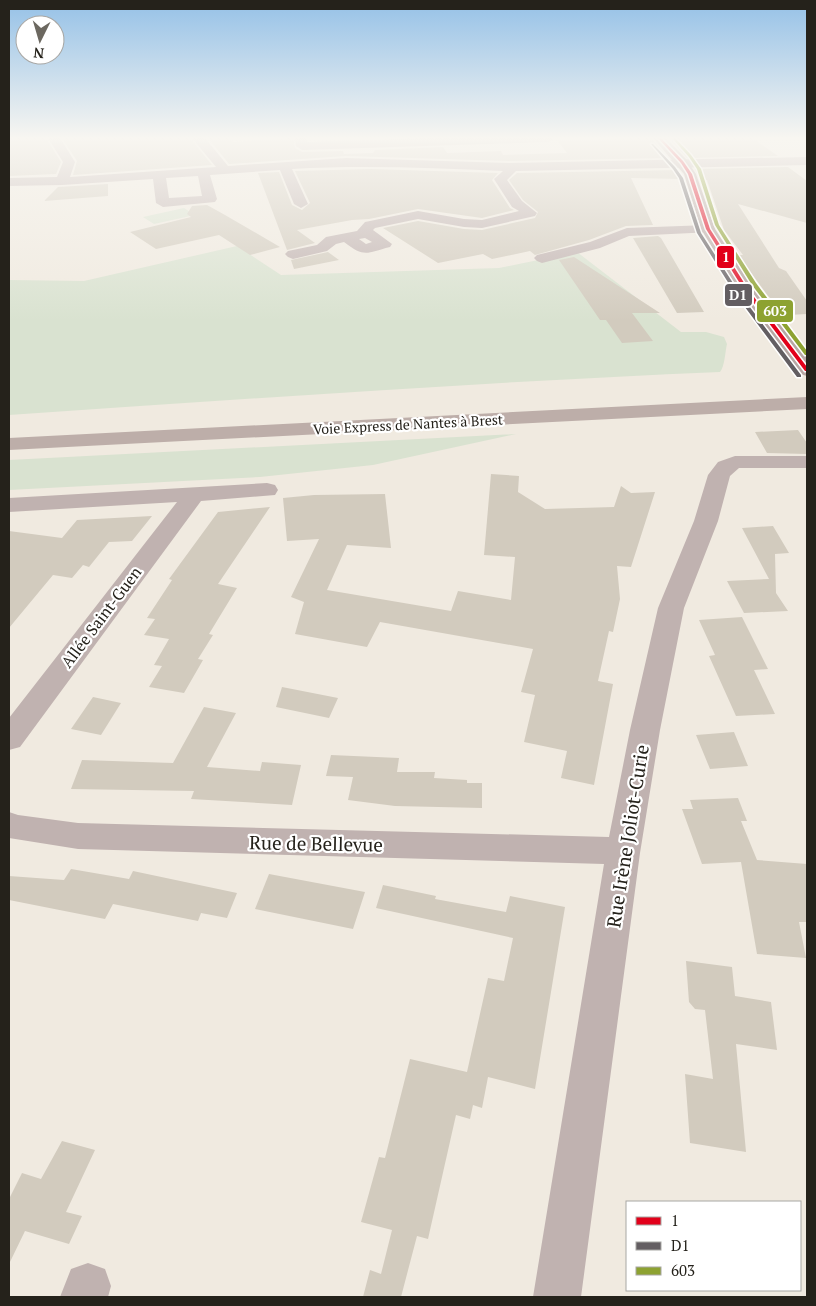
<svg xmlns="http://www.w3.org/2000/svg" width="816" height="1306" font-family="'PT Serif',serif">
	<rect width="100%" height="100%" fill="#f0eae0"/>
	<path fill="#d9e2d0" d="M184 208 195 215 154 224 143 217Z
		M237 246 281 275 499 268 577 252 681 332H706L724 337 727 344C725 352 725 366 720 372 483 382 246 399 9 415V280L84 281Z
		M516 434 373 465 260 477 9 490V460Z"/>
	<path fill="#d2cbbe" d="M9 138H46L61 162 56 174 9 176Z
		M62 138H190L212 165 73 175 77 161Z
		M208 138H230L233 142 293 138 295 148 302 152 343 151 344 154 373 153 375 150 443 147 447 153 501 151 503 155 567 153 557 140 651 138 668 158 509 161 346 156 229 164Z
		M669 138H752L778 156 687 158Z
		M788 167 807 181V223L738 204 779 268 786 271 807 301V314L788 315 768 296 738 255H743L724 230 707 180H700L695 169Z
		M371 169 498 173 492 180 510 208 514 210 482 218 418 209 369 219 352 220 297 230 315 243 287 250 258 173 279 172 292 205 302 210 310 203 295 171Z
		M678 170 684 179 631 178 653 225 626 226 589 240 535 255 530 251 492 259 483 254 438 263 383 228 418 221 464 229 482 230 535 218 538 212 523 200 509 180 517 173Z
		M108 184V196L44 201 58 187Z
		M207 205 225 215 280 247 250 255 219 235 156 249 130 232 191 217 187 214 192 206Z
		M658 236 661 238 704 312 677 313 633 238Z
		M328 252 339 260 294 269 291 260Z
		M574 257 660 313H632L653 341 622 343 606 320H600L559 260Z
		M798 430 807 443V454L767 453 755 432Z
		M491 474 519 476 518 492 545 509 614 507 621 486 631 493 655 492 631 567 617 566 620 599 613 632 609 631 598 681 613 684 594 785 561 778 567 751 524 742 535 695 521 692 533 649 380 622 367 647 295 634 304 602 291 597 319 539 287 541 283 498 314 495 385 494 391 548 347 545 327 590 451 611 458 591 511 600 515 557 484 555Z
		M270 507 218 584 237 588 209 634 213 635 198 659 203 660 184 693 149 687 162 666 154 665 169 639 144 635 155 619 147 618 172 580 169 579 218 512Z
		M152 516 132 541 109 542 89 567 83 565 72 578 53 575 9 628V531L62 538 77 520Z
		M773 526 789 553 775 554 776 593 788 611 744 613 727 581 769 579 742 528Z
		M742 617 768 669 754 670 775 714 736 716 709 656 715 655 699 620Z
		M282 687 338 698 329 718 276 707Z
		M93 697 121 703 101 735 71 729Z
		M204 707 236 713 207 767 260 771 262 762 301 765 292 805 191 799 194 791 71 789 82 760 173 763Z
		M734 732 748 766 710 769 696 735Z
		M331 755 399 758 397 772H435L434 778 467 780V783H482V808L395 806 348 800 353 777 326 776Z
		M738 798 747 821H741L757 860 807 864V922H799L806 958 757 954 741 862 702 864 682 809H693L690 800Z
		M71 869 129 879 133 871 237 893 227 918 201 913 198 921 113 904 105 919 9 900V876L64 880Z
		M269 874 365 892 353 929 255 909Z
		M383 885 436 896 435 899 506 912 510 896 565 907 535 1089 488 1077 482 1108 473 1105 470 1119 456 1115 428 1239 417 1236 401 1297H363L370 1270 381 1274 392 1230 361 1222 379 1157 385 1158 410 1059 467 1072 488 978 504 981 513 938 376 908Z
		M686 961 732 967 735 996 771 1002 777 1050 736 1044 746 1152 690 1143 685 1074 713 1079 705 1010 695 1009 689 1002Z
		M62 1141 95 1150 66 1212 82 1216 69 1244 25 1231 9 1264V1199L22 1173 41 1179Z"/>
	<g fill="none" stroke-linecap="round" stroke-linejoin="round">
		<path fill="#c0b2b0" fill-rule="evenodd" d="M48 138H60L75 162 70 177 216 167 192 138H205L228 166 346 158 509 163 807 157V165L516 171 507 180 522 201 537 213 535 216 482 228 464 227 418 219 375 228 373 230 392 244 390 247C366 253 365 258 344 242L336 244 327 251 293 259 288 257 285 254 288 251 317 245 326 237 357 231 365 222 370 221 418 211 464 219 482 220 519 211 512 207 494 179 503 171C432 168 362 165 292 169L308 204 301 208 294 204 280 170 210 175 217 199 215 202 163 207 156 203 153 179 62 185 9 186V178L57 177 63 162ZM198 176 202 196 169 198 166 178ZM365 238 372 242 366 244 359 239Z
			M295 138H307V142L426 138H554L548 142 302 150 296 146Z
			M708 225 713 226 715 229 713 232 629 236 600 248 542 263 537 261 534 258 537 255 590 242 627 228Z
			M735 456H807V468H739L730 476 718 521 684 608 660 730 640 853 581 1297H533L604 864 78 849 9 838V812L18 815 78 823 609 837 630 730 658 608 694 521 708 475 718 462Z
			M267 483 275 485 278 490 275 495 201 501 20 747 9 750V718L177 502 9 512V498Z
			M88 1263 105 1269 111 1286 108 1297H60L71 1269Z"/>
		<path fill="#b7a7a4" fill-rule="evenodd" d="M653 138H666L686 159 696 174 715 229 753 288 807 358V376L800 374 738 290 701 229 684 174Z"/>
		<path fill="#bdaea9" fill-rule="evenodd" d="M807 397V409L9 450V438Z"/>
		<g stroke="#fff" stroke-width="3">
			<path id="bus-1" d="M661 138 683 161 692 174 710 229 748 289 807 367V371H805L744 290 706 229 688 174 681 163 658 138Z"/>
		</g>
		<g stroke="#fff" stroke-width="3">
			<path id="bus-2" d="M651 144H653L675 167 683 178 701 233 740 294 801 375V377H797L736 295 697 233 679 178 673 169Z"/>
		</g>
		<g stroke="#fff" stroke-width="3">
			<path id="bus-3" d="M675 138 691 155 701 169 719 225 756 283 807 351V355H805L752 285 715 225 697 169 689 157 672 138Z"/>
		</g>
		<use href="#bus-1" fill="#e2001a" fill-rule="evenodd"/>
		<use href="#bus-2" fill="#635e62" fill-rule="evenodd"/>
		<use href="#bus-3" fill="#8da231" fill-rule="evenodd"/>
	</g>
	<linearGradient id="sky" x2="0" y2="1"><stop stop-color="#95c1e7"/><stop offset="0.43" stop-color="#f8f6f1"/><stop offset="1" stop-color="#f8f6f1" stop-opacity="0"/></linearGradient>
	<rect width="816" height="321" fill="url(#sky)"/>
	<g text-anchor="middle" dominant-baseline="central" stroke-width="4.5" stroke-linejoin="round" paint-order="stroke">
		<g font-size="14" fill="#25221b" stroke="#fff">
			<text transform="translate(408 424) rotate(-3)">Voie Express de Nantes à Brest</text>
		</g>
		<g font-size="16" fill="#25221b" stroke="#fff">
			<text transform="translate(101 617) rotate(-53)">Allée Saint-Guen</text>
		</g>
		<g font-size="19" fill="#25221b" stroke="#fff">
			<text transform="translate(627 836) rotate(-81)">Rue Irène Joliot-Curie</text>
			<text transform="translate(316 843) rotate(1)">Rue de Bellevue</text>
		</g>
	</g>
	<g stroke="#fff" stroke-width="2">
		<rect x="716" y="245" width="19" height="24" rx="5" fill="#e2001a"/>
		<rect x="724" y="283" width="29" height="24" rx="5" fill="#635e62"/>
		<rect x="756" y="299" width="38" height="24" rx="5" fill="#8da231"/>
	</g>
	<g font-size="14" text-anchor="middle" font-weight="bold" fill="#fff">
		<text x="726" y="262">1</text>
		<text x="738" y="300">D1</text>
		<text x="775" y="316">603</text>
	</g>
	<rect width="816" height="1306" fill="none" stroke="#25221b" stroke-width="20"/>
	<rect x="626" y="1201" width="175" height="90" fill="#ffffff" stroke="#a8a7a4"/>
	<rect x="636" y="1217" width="25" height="8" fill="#e2001a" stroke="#a8a7a4"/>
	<text x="671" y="1226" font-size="15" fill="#25221b">1</text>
	<rect x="636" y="1242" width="25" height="8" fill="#635e62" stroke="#a8a7a4"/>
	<text x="671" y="1251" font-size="15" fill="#25221b">D1</text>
	<rect x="636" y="1267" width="25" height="8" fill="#8da231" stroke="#a8a7a4"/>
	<text x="671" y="1276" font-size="15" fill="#25221b">603</text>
	<g transform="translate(40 40) rotate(185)"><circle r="24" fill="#ffffff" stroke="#a8a7a4"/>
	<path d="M0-4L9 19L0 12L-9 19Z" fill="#6c6860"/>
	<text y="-8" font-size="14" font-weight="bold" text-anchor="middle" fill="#25221b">N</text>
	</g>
</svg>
